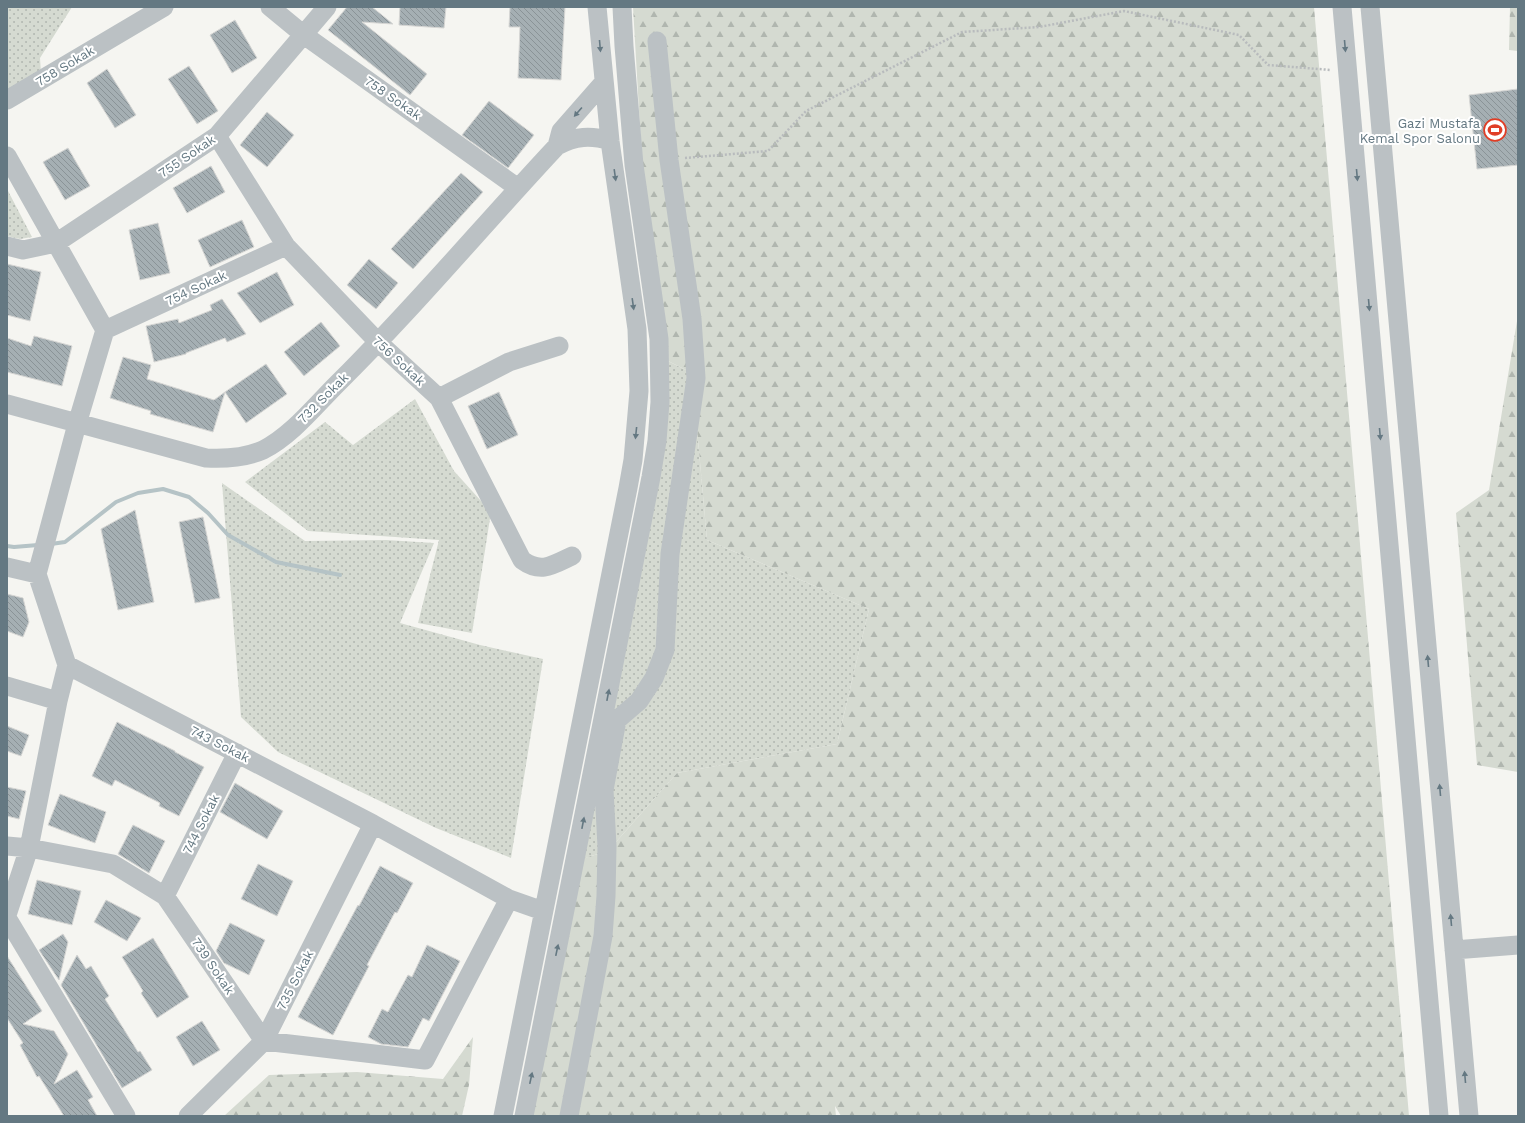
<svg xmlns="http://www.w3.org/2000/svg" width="1525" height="1123" font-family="'Work Sans',sans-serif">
	<defs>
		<pattern id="grass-dots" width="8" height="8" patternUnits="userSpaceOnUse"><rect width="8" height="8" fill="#d5dad1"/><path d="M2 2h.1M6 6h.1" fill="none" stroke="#b0b6af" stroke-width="1.8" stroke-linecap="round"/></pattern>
		<pattern id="forest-firs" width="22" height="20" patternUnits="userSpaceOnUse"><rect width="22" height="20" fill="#d5dad1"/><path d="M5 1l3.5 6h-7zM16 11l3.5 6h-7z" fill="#b0b6af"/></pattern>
		<pattern id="building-back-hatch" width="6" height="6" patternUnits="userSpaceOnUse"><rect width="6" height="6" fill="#a5afb3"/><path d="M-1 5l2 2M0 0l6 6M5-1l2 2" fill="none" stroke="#8a9397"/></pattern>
	</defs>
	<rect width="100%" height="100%" fill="#f5f5f1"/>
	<path fill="url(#grass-dots)" d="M7 7H72L40 58 41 73 7 92Z
		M7 189 32 237 20 239 7 236Z
		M668 361 692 373 707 540 869 609 837 744 677 773 608 851 581 859Z
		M415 399 454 471 491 512 472 633 418 623 439 540 308 531 245 482 325 422 353 445Z
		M222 483 305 541 386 540 434 543 400 623 480 645 543 659 511 858 436 828 278 752 241 717Z"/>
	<path fill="url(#forest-firs)" d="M633 7H1314L1409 1116H841L835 1106 836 1116H530L581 859 608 851 677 773 837 744 869 609 707 540 692 373 668 361 642 162Z
		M1510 7H1518V51L1509 50Z
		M1518 315V772L1477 765 1456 513 1489 490Z
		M473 1037 469 1085 462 1116H224L269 1075 357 1072 443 1079Z"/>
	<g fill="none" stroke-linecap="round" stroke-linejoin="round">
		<path stroke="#b5c3c6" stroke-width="4" d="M51 544 65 542 116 502 138 493 163 489 189 497 208 513 228 535 276 562 340 575
			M7 546 14 547 38 545"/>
	</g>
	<path fill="url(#building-back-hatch)" stroke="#d6d6d4" d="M347 7H372L393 24 362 22 427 74 410 95 328 30Z
		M400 7H446L444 28 399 25Z
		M510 7H565L561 80 518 78 520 27H509Z
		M235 20 257 58 232 73 210 35Z
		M189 66 218 111 197 124 168 79Z
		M107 69 136 115 115 128 87 83Z
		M1518 89V165L1477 169 1469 95Z
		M489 101 534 135 508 168 462 135Z
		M267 112 294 135 267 167 240 145Z
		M68 148 90 186 65 200 43 162Z
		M211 166 225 192 187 213 173 188Z
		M461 173 483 192 413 269 391 249Z
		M242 220 254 247 210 267 198 240Z
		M158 223 170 273 140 280 129 230Z
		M369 259 398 283 376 309 347 285Z
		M7 264 41 272 30 321 7 315Z
		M277 272 294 305 260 323 237 293Z
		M222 299 246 334 227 342 225 338 186 353V354L154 362 146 326 178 319 179 323 212 310 210 305Z
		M321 322 340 346 304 376 284 352Z
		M34 336 72 346 62 386 7 372V338L31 346Z
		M123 357 151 365 147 379 214 400 225 392 213 432 150 414 151 411 110 398Z
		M266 364 287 394 246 423 225 392Z
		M499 392 518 435 487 449 468 406Z
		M135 510 154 602 118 610 101 529Z
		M203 517 220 598 195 603 179 522Z
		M7 594 23 598 29 622 23 637 7 631Z
		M117 722 175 751V752L204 767 179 816 159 806 160 803 115 780 112 786 92 776Z
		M7 726 29 735 21 756 7 751Z
		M235 783 283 811 267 839 220 812Z
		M7 787 26 791 19 819 7 816Z
		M60 794 106 812 95 843 48 825Z
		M133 825 165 841 149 873 118 854Z
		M258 864 293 881 277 916 241 899Z
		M380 866 413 883 397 913 395 912 367 965 369 966 333 1035 298 1017 358 905 359 906Z
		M37 880 81 891 72 925 28 914Z
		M106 900 141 918 127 941 94 922Z
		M230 923 265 940 249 975 224 963 216 951Z
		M63 934 68 942 59 980 39 950Z
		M153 938 189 997 157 1018 141 993 143 991 122 957Z
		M427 945 460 961 429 1021 423 1018 408 1047 381 1044 368 1037 382 1009 388 1012 408 975 412 977Z
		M77 955 86 969 91 966 109 996 105 999 138 1052 140 1051 152 1070 122 1088 61 985Z
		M7 956 42 1011 23 1024 54 1031 68 1054 54 1084 77 1070 93 1097 88 1100 97 1116H64L39 1076 37 1077 20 1045 23 1043 7 1018Z
		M202 1021 220 1050 193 1066 176 1037Z"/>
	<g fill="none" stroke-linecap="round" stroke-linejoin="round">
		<path stroke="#b8bbbd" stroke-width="2.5" stroke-dasharray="2 2" stroke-linecap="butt" d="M685 158 768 151 806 111 962 32 1039 27 1124 11 1239 35 1268 65 1331 70"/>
		<path stroke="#bbc1c4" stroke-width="19" d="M270 7 304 35 518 188
			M1342 7 1439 1116
			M1370 7 1469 1116
			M7 100 164 7
			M217 136 286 246 379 343 439 398 522 560C541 574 553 565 572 556
			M557 146 561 131 604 82
			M7 156 105 330 77 424 37 574 67 665 58 701 29 848 7 915
			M7 246 23 250 56 243 217 136 327 7
			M105 330 286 246
			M439 398 509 362 559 346
			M7 404 206 458C225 459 245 458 263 450 291 436 315 406 337 384 414 308 483 225 557 146 575 136 591 135 610 141
			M7 567 37 574
			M67 665 373 824 509 899 543 911
			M7 686 58 701
			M7 846 29 848 113 864 165 896 264 1041 425 1060 509 899
			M165 896 237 753
			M7 918 126 1116
			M1454 950 1518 945
			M188 1116 264 1041 373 824
			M503 1116 628 488 633 460 639 391 637 329 610 141 597 7
			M524 1116 651 477 657 441 660 402 659 339 634 165 624 46 622 7
			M569 1116 603 936 606 896 607 846 604 790 617 720 639 701 654 678 665 650 670 554 696 378 692 319 669 160 657 41"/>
	</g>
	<defs><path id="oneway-solid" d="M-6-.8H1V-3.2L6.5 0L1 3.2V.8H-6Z"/></defs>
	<g fill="#647882">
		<use href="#oneway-solid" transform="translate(600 46) rotate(85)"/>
		<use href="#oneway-solid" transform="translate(1345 46) rotate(85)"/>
		<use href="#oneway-solid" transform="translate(578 112) rotate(131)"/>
		<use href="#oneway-solid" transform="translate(615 175) rotate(82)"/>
		<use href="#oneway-solid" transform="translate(1357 175) rotate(85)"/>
		<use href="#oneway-solid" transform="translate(633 304) rotate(82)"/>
		<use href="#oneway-solid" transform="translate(1369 305) rotate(85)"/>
		<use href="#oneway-solid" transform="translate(636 433) rotate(96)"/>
		<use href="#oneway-solid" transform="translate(1380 434) rotate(85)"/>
		<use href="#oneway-solid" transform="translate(1428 661) rotate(-95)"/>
		<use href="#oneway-solid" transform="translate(608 695) rotate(-79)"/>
		<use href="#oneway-solid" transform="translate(1440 790) rotate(-95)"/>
		<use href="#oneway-solid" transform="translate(583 823) rotate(-79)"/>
		<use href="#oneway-solid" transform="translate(1451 920) rotate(-95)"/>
		<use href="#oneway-solid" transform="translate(557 950) rotate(-78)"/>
		<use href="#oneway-solid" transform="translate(1465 1077) rotate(-95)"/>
		<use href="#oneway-solid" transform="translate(531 1078) rotate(-78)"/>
	</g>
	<defs>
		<g id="stadium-ring" transform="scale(1.15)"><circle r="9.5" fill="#fff" stroke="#e03e26" stroke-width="1.5"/><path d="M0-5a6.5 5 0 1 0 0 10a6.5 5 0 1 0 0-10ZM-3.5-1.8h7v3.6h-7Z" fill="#e03e26"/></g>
	</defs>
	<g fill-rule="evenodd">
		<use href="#stadium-ring" x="1495" y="130"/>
	</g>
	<g text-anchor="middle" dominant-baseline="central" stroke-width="4" stroke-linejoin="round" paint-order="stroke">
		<g font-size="13" fill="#647882" stroke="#fff">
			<text transform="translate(65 66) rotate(-31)">758 Sokak</text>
			<text transform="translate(393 98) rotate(35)">758 Sokak</text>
			<text transform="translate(187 156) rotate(-34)">755 Sokak</text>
			<text transform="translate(196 288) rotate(-25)">754 Sokak</text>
			<text transform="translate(399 361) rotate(43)">756 Sokak</text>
			<text transform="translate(323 398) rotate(-45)">732 Sokak</text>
			<text transform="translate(220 744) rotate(27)">743 Sokak</text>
			<text transform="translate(201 824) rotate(-63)">744 Sokak</text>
			<text transform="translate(213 966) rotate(56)">739 Sokak</text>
			<text transform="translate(295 980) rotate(-63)">735 Sokak</text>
		</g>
		<g font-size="13" fill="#647882" stroke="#fff" text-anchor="end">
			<text x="1480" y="123">Gazi Mustafa<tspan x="1480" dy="15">Kemal Spor Salonu</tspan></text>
		</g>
	</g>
	<rect width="1525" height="1123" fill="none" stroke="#647882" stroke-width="16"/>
</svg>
